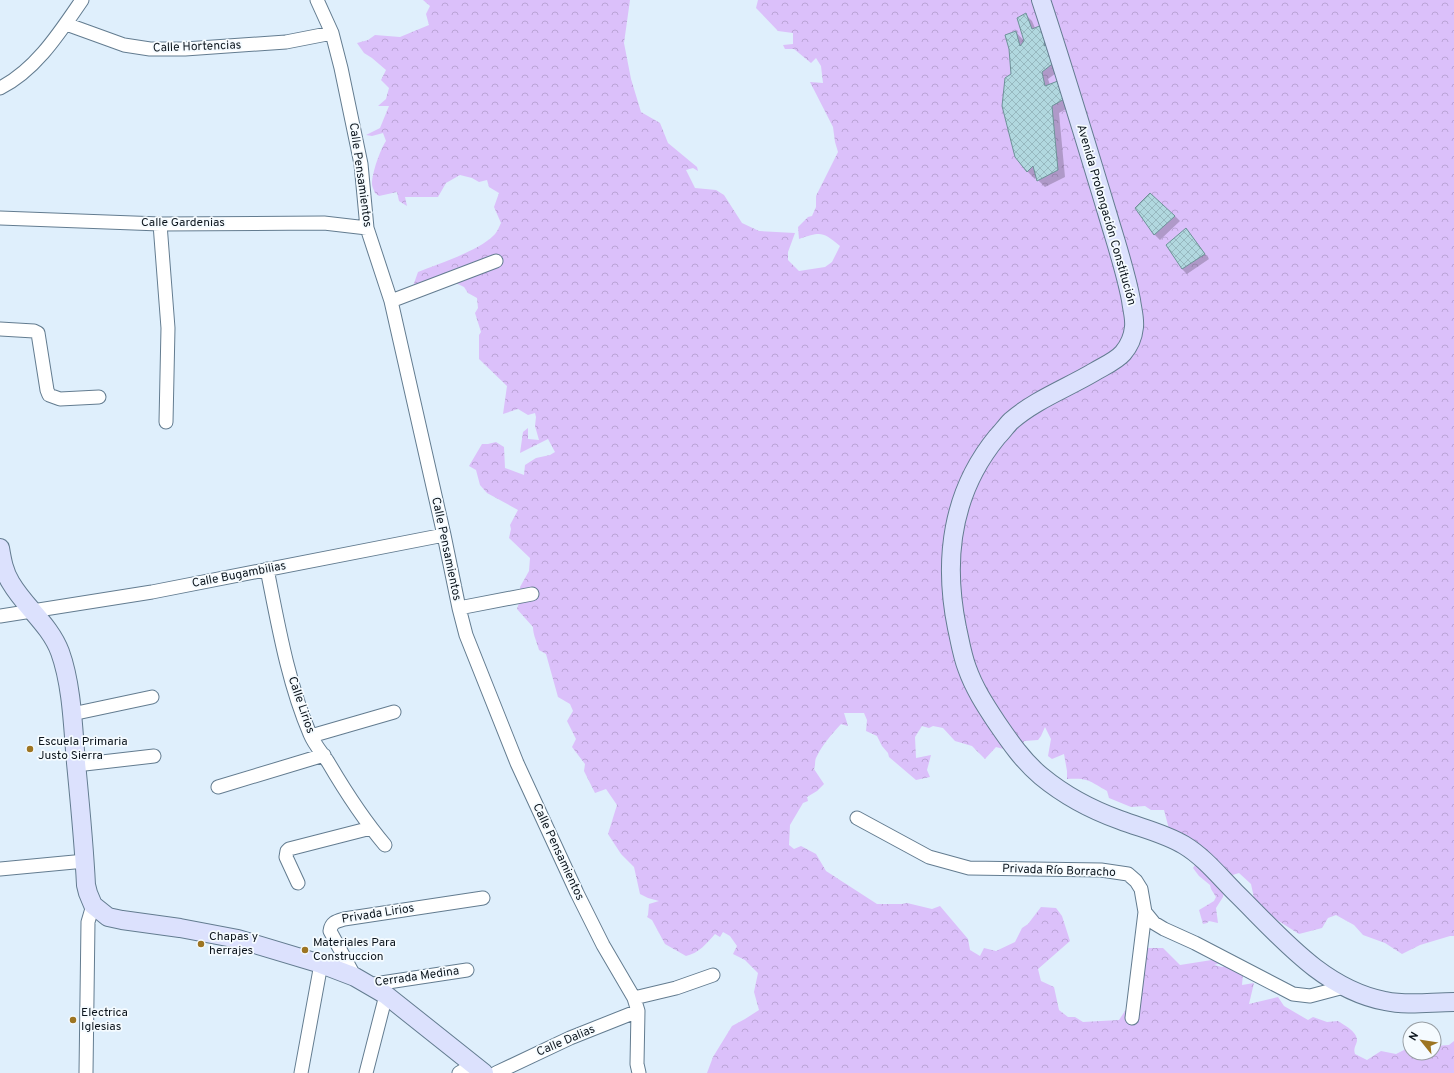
<svg xmlns="http://www.w3.org/2000/svg" width="1454" height="1073" font-family="Overpass,sans-serif">
	<defs>
		<pattern id="forest-crowns" width="20" height="18" patternUnits="userSpaceOnUse"><rect width="20" height="18" fill="#dbc0fa"/><path d="M2 6a3 3 0 1 1 6 0M12 15a3 3 0 1 1 6 0" fill="none" stroke="#bba4d6"/></pattern>
		<pattern id="building-cross-hatch" width="8" height="8" patternUnits="userSpaceOnUse"><rect width="8" height="8" fill="#b1d8df"/><path d="M0 0l8 8M0 8l8-8" fill="none" stroke="#97b8bf"/></pattern>
	</defs>
	<rect width="100%" height="100%" fill="#dfeffc"/>
	<path fill="url(#forest-crowns)" d="M423 0H630L624 43 631 79 641 112 660 123 668 143 697 167 698 171 693 168 686 170 695 188 716 190 724 195 742 223 759 231 795 233 788 252V260L799 271 825 267 832 262 840 246C822 231 821 232 799 239L798 227 808 217 812 216 816 207V196L838 152 835 142 833 127 810 82 823 83 821 66 816 58 811 63 794 49H785L783 45 793 44V33L778 31 756 8 758 0H1454V936H1450L1420 945 1402 954 1385 943 1363 935 1354 925 1336 915 1328 918 1322 928 1299 934 1263 911 1254 898 1251 884 1239 873 1226 877 1223 897 1216 908 1218 923 1209 921 1207 923 1203 924 1199 910 1214 901 1216 897 1211 889 1210 885 1199 876 1193 868 1199 859 1169 829 1164 810H1151L1145 806 1131 807 1109 798 1107 791C1089 781 1089 778 1067 779V771L1064 754 1052 759 1048 756 1051 739 1045 727 1041 736 1038 740 1024 741 1023 746 1011 751 996 747 985 759 972 746 955 741 943 728 933 726 929 728 922 726 915 737 916 758 931 755 927 770 930 777 916 780 889 757 888 753 882 746 877 736 866 731 867 720 864 713H844L848 726 841 724C832 734 823 744 817 756 814 760 816 765 814 769L824 784 817 791 807 797 808 801 803 803 790 825 789 845 794 849 801 846 816 854 826 871 877 904H902L907 903 932 909 940 906 968 939 970 950 980 956 984 948 996 951 1015 942 1022 928 1028 924 1041 907 1056 908 1062 916 1070 941 1038 969 1041 981 1054 987 1059 1010 1068 1017H1075L1083 1022 1119 1020 1139 990 1146 948H1163L1180 965 1218 959 1220 963 1214 965 1222 967 1232 964 1243 974 1242 985 1254 983 1249 1004 1278 997 1284 1006 1308 1020 1313 1017 1327 1022 1338 1021C1344 1025 1358 1032 1357 1041 1356 1046 1353 1048 1355 1054L1367 1060 1381 1051 1396 1054 1410 1047V1053H1434V1046L1449 1045 1454 1041V1073H707L713 1057 732 1026 745 1019 759 1010 754 992 758 973 745 960 733 954 737 946 730 936 723 932 720 937 715 934C706 944 699 953 686 956L665 944 652 920 647 917 648 915 649 904 659 901 648 898 640 894 634 867 621 854 608 834 617 805 606 789 595 793 584 771 585 764 572 747 576 739 567 721 573 711 570 704 558 697 546 654 539 650C537 642 533 635 533 627L517 609 521 597 520 587 529 571 530 558 509 538 511 529 510 525 518 510 487 493 480 485 476 470 469 466 482 444H488L496 442 504 447 505 468 524 475 525 465 536 458 550 455 555 452 548 439 520 453 523 432 528 428V439L539 440 535 426 536 417 535 413 528 415 518 409 503 414 507 386 479 359V335L481 332 475 313 478 308 477 298 468 293 464 287 454 282 412 289 418 272C438 264 478 251 493 236 497 233 499 227 501 223L494 207 499 193 489 187 487 180 479 182 472 178 460 175 446 183 438 197H405L407 206 399 201 397 192 379 196 375 193C374 190 372 187 372 184 372 173 380 150 386 141L383 133 372 136 366 135 380 128 389 106H378L386 99 389 88 381 80 386 70 372 58 364 53 357 43 368 40 375 35 400 37 429 25 426 14 430 6Z"/>
	<path fill="#0003" d="M1025 14 1032 21 1035 28 1067 65 1048 79 1050 85 1075 104 1059 113 1065 177 1045 187 1038 180 1037 176 1035 179 1028 172 1016 157 1012 75 1016 32 1024 41Z
		M1137 208 1175 216 1180 221 1160 240 1155 235Z
		M1186 229 1209 259 1187 274 1182 269Z"/>
	<path fill="url(#building-cross-hatch)" stroke="#6e9299" d="M1026 13 1032 29 1042 25 1046 31 1044 46 1054 40 1060 58 1042 72 1045 86 1063 79 1068 97 1052 106 1058 170 1037 181 1033 166 1027 172 1015 157 1002 106 1005 78 1011 74 1009 49 1005 35 1016 31 1020 46 1024 41 1017 18Z
		M1150 193 1175 216 1154 235 1135 208Z
		M1186 228 1205 254 1182 269 1166 245Z"/>
	<g fill="none" stroke-linecap="round" stroke-linejoin="round">
		<g stroke="#637c90" stroke-width="15">
			<path id="minor" d="M317 0 332 33 341 68 361 164 367 228 391 301 444 535 459 608 466 635 517 763 577 893 603 945 634 998 638 1011 637 1064 639 1073
				M66 24 124 45 150 49H185L286 42 332 33
				M0 88C36 70 60 32 82 0
				M0 218 160 224 324 223 367 228
				M160 224 168 328 166 422
				M391 301 496 261
				M0 329 34 331 38 333 47 390 49 395 60 399 99 397
				M267 569C278 624 288 683 310 734 314 744 322 753 328 762 345 791 363 819 385 845
				M459 608 532 594
				M0 616 152 592 444 535
				M72 714 152 697
				M311 736 394 712
				M76 765 154 756
				M218 787 324 755
				M857 818 929 857 969 868 1101 870 1128 874 1136 881 1141 889 1145 912 1154 923 1164 929 1195 943 1293 994 1310 996 1344 987
				M0 869 85 861
				M298 883 286 857 287 851 289 849 371 828
				M355 977 330 931C331 922 337 921 344 919L483 898
				M368 985 467 970
				M634 998 676 988 713 975
				M1132 1018 1145 912
				M86 1073 88 922 93 905
				M301 1073 321 964
				M366 1073 386 995
				M459 1073 473 1065
				M496 1073 570 1038 638 1011"/>
		</g>
		<g stroke="#637c90" stroke-width="20">
			<path id="secondary" d="M1041 0C1065 73 1087 146 1109 219 1117 246 1126 273 1131 300 1132 309 1135 318 1134 327 1133 337 1129 346 1123 353 1116 361 1104 366 1094 372 1067 388 1035 400 1011 421 1006 426 1002 432 997 437 952 492 943 559 957 628 960 641 962 655 967 668 974 688 985 705 997 723 1010 742 1023 761 1041 776 1064 795 1092 810 1120 820 1141 828 1164 833 1184 845 1204 857 1219 876 1235 892 1279 935 1322 989 1385 1001 1407 1006 1431 1002 1454 1002
				M0 548C2 560 4 572 11 583 25 607 50 625 60 652 72 685 73 728 76 763 80 804 84 844 86 885L88 893 93 905 108 917 122 920 180 928 238 939 321 964 355 977 386 995 484 1073"/>
		</g>
		<use href="#minor" stroke="#fff" stroke-width="13"/>
		<use href="#secondary" stroke="#dce1fd" stroke-width="18"/>
	</g>
	<g fill="#9d7522" stroke="#f5fbff" stroke-width="1.5">
		<circle cx="30" cy="749" r="4"/>
		<circle cx="201" cy="944" r="4"/>
		<circle cx="305" cy="950" r="4"/>
		<circle cx="73" cy="1020" r="4"/>
	</g>
	<g text-anchor="middle" dominant-baseline="central" stroke-width="3.5" stroke-linejoin="round" paint-order="stroke">
		<g font-size="12" fill="#0c151d" stroke="#f5fbff">
			<text transform="translate(197 47) rotate(-2)">Calle Hortencias</text>
			<text transform="translate(360 175) rotate(82)">Calle Pensamientos</text>
			<text transform="translate(1106 215) rotate(74)">Avenida Prolongación Constitución</text>
			<text x="183" y="223">Calle Gardenias</text>
			<text transform="translate(446 549) rotate(78)">Calle Pensamientos</text>
			<text transform="translate(239 575) rotate(-11)">Calle Bugambilias</text>
			<text transform="translate(301 705) rotate(71)">Calle Lirios</text>
			<text transform="translate(558 852) rotate(65)">Calle Pensamientos</text>
			<text transform="translate(1059 871) rotate(2)">Privada Río Borracho</text>
			<text transform="translate(378 914) rotate(-9)">Privada Lirios</text>
			<text transform="translate(417 977) rotate(-8)">Cerrada Medina</text>
			<text transform="translate(566 1041) rotate(-23)">Calle Dalias</text>
		</g>
		<g font-size="12" fill="#0c151d" stroke="#f5fbff" text-anchor="start">
			<text x="38" y="742">Escuela Primaria<tspan x="38" dy="14">Justo Sierra</tspan></text>
			<text x="209" y="937">Chapas y<tspan x="209" dy="14">herrajes</tspan></text>
			<text x="313" y="943">Materiales Para<tspan x="313" dy="14">Construccion</tspan></text>
			<text x="81" y="1013">Electrica<tspan x="81" dy="14">Iglesias</tspan></text>
		</g>
	</g>
	<g transform="translate(1422 1041) rotate(300)"><circle r="19" fill="#f5fbff" stroke="#989fa5"/>
	<path d="M0-3L7 15L0 10L-7 15Z" fill="#9d7522"/>
	<text y="-6" font-size="11" font-weight="bold" text-anchor="middle" fill="#0c151d">N</text>
	</g>
</svg>
